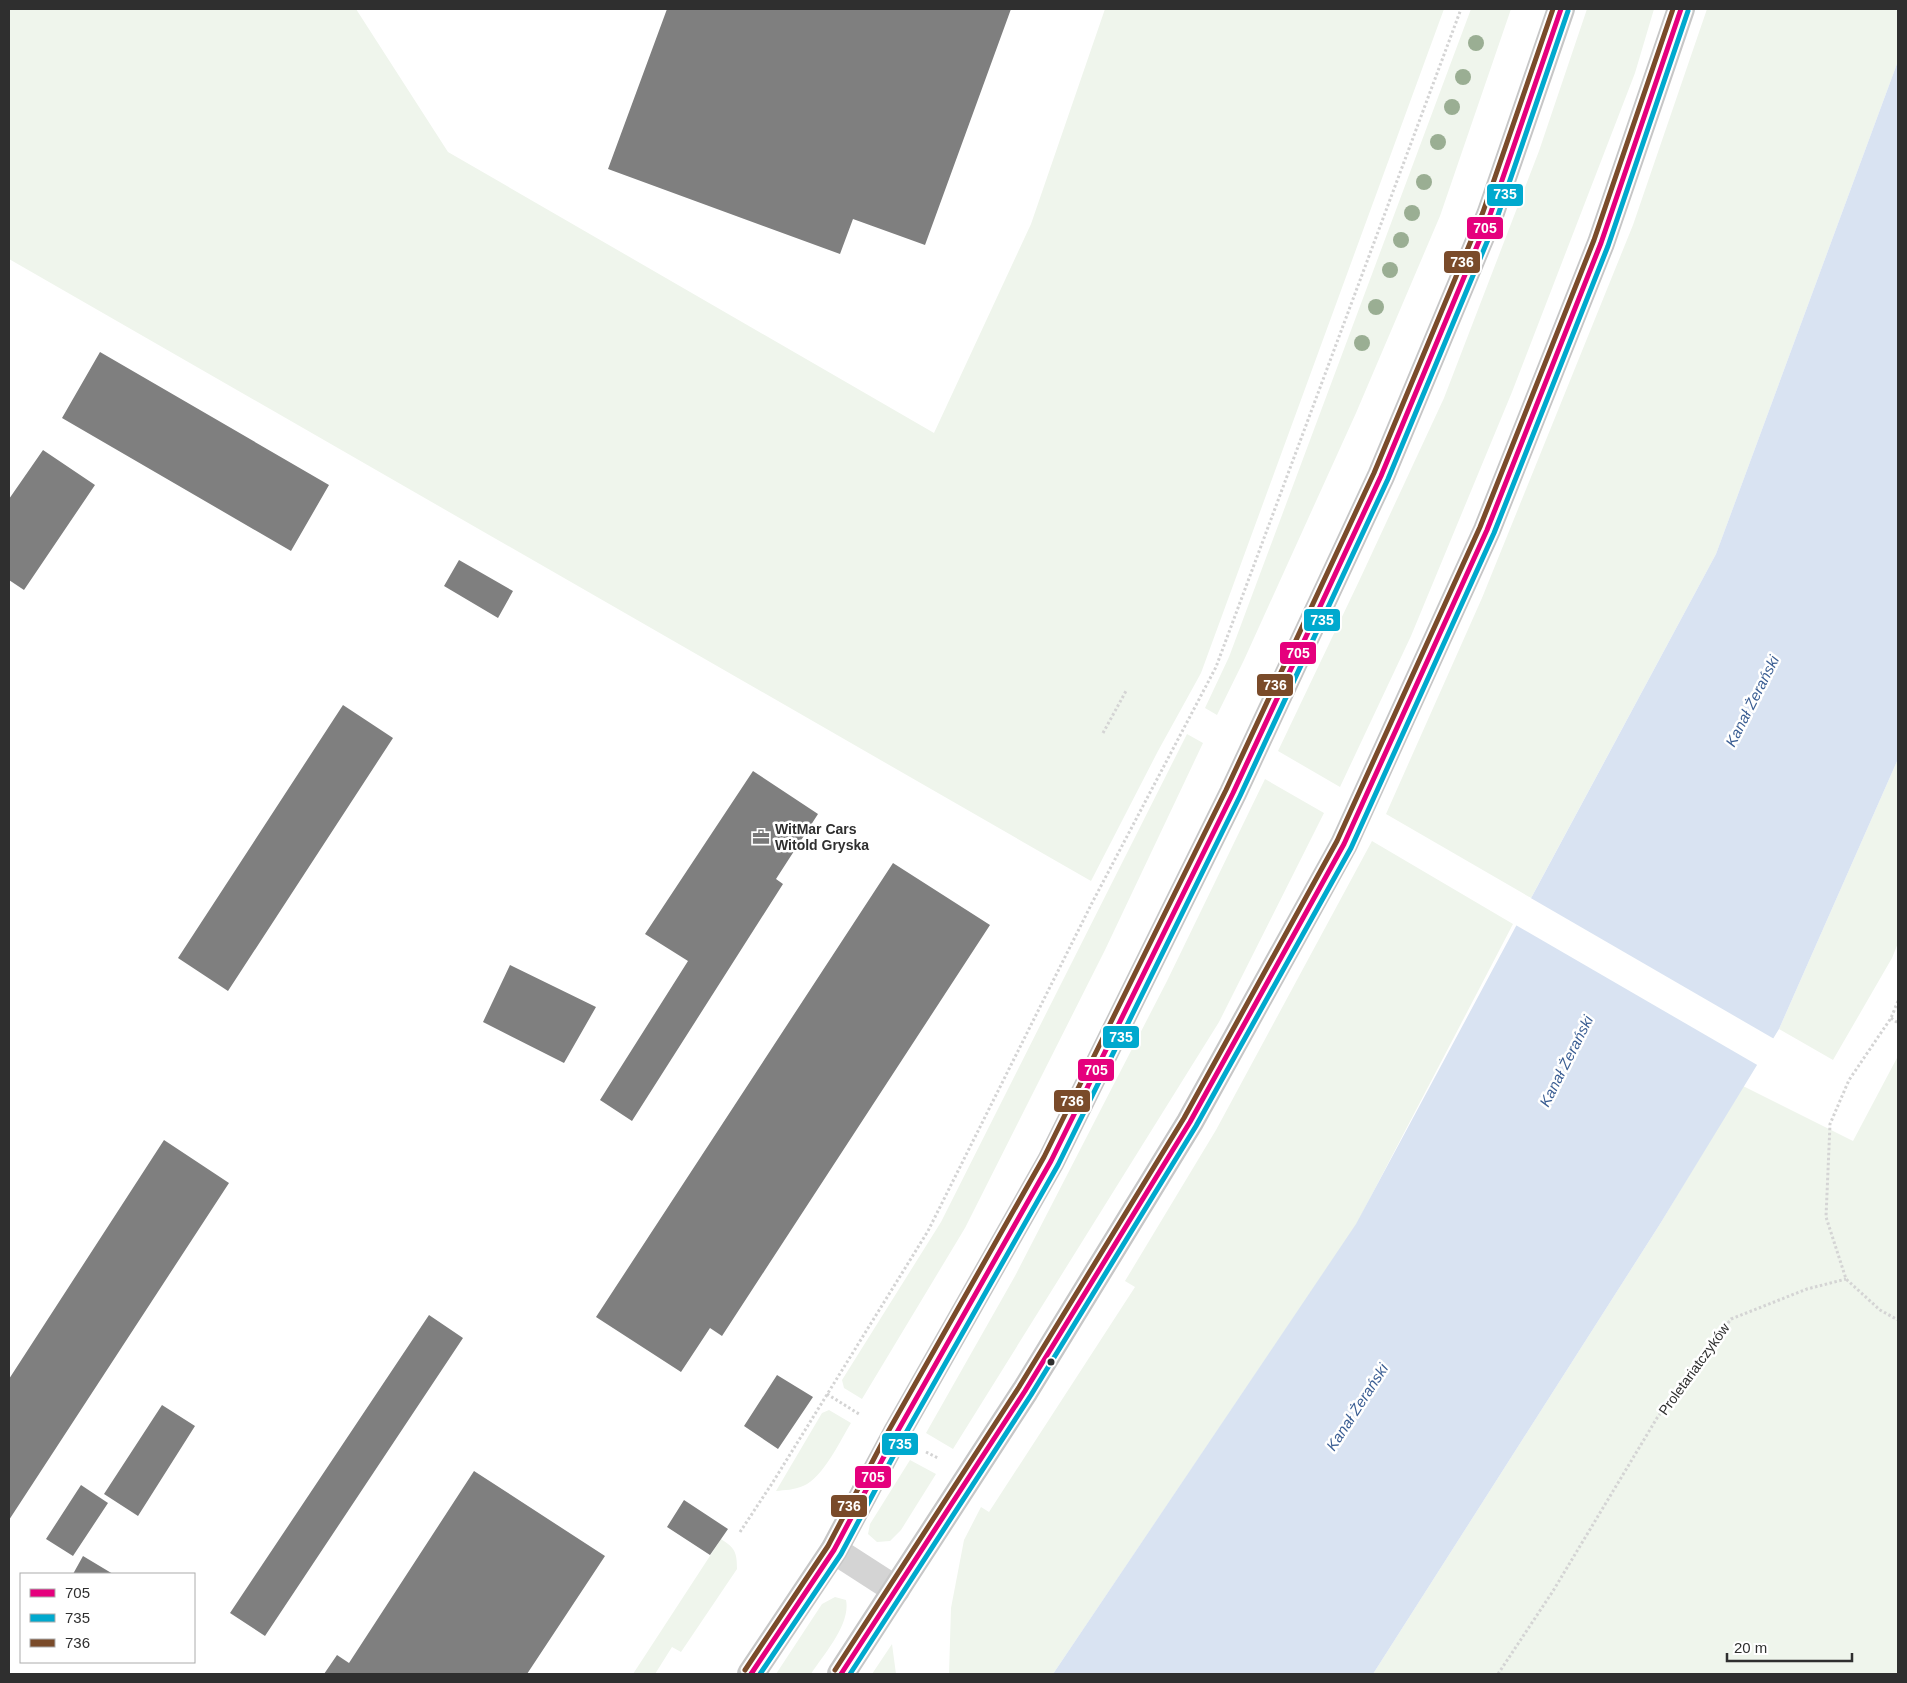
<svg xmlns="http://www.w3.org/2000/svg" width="1907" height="1683" font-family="Arial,sans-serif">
	<rect width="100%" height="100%" fill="#fff"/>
	<path fill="#eff5ec" d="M9 9H356L448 152 934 433 1031 224 1105 9H1444L1201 673 1158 751 1091 881 9 259Z
		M1471 9H1511L1440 216 1356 413 1244 660 1217 715 1205 708 1229 657Z
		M1587 9H1654L1635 73 1512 392 1411 636 1340 787 1278 751 1360 579 1444 398 1539 151Z
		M1707 9H1898V61L1716 554 1531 898 1386 814 1482 598 1633 225Z
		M1187 734 1203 743 1105 950 965 1228 862 1399 844 1388 842 1380 941 1222Z
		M1898 759V943L1892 958 1833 1060 1779 1029Z
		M1265 779 1324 813 1219 1022 953 1449 926 1433 1015 1276 1167 981Z
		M1372 841 1513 924 1356 1225 1053 1674H949L951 1608 964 1540 981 1507 989 1512 1135 1287 1125 1281 1216 1130Z
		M1898 1056V1674H1373L1660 1224 1743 1086 1853 1141Z
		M829 1410 851 1423C840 1441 823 1478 803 1486 794 1490 785 1490 776 1491L822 1413Z
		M910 1460 936 1474 901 1530 890 1541 877 1542 868 1534 870 1524Z
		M721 1539C735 1548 737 1552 737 1569L681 1652 672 1647 655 1674H633Z
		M835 1597 846 1600C851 1624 824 1654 811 1674H776L822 1604Z
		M892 1644 896 1674H872Z"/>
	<path fill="#d9e3f2" d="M1898 61V759L1779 1029 1660 1224 1373 1674H1053L1356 1224 1716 554Z"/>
	<path fill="#fff" d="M1529 897 1776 1040 1759 1066 1514 924Z"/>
	<path fill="#7f7f7f" d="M667 9H1011L925 245 853 219 840 254 608 169Z
		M100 352 329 485 291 551 62 418Z
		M43 450 95 485 24 590 9 580V499Z
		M459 560 513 591 498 618 444 586Z
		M343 705 393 738 228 991 178 958Z
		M753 771 818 814 776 879 783 884 632 1121 600 1100 688 961 645 934Z
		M893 863 990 925 722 1336 710 1328 681 1372 596 1317Z
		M510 965 596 1007 564 1063 483 1022Z
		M164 1140 229 1183 9 1520V1379Z
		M429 1315 463 1338 265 1636 230 1613Z
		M777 1375 813 1397 778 1449 744 1426Z
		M162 1405 195 1426 138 1516 104 1494Z
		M474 1471 605 1556 527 1674H324L337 1655 349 1663Z
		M81 1485 108 1503 73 1556 46 1539Z
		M684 1500 728 1529 710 1555 667 1527Z
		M83 1556 113 1574H73Z"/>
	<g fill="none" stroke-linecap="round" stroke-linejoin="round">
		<path stroke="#d4d4d4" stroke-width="3" stroke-dasharray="2.5 2.5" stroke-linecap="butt" d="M1103 733 1126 691
			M1898 1001 1891 1018 1849 1080 1830 1124 1826 1217 1846 1279 1880 1310 1898 1320
			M1891 1018 1898 1023
			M827 1394 859 1414
			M926 1452 938 1458
			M740 1532 773 1482 928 1231 1092 903 1216 667 1461 9
			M1498 1674 1553 1591 1657 1418 1731 1319 1807 1289 1846 1279"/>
		<path stroke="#d4d4d4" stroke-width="28" d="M834 1550 896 1590"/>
		<path stroke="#c7c7c7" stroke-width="28" d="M751 1674 834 1550 896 1434 1051 1161 1233 793 1381 476 1490 215 1561 9
			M841 1674 1025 1391 1190 1122 1344 844 1487 530 1601 243 1681 9"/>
		<g stroke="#fff" stroke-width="9">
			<path id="bus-1" d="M751 1674 834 1550 896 1434 1051 1161 1233 793 1381 476 1490 215 1561 9
				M841 1674 1025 1391 1190 1122 1344 844 1487 530 1601 243 1681 9"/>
		</g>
		<g stroke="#fff" stroke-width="9">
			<path id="bus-2" d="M760 1674 841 1554 903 1438 1058 1165 1240 796 1388 479 1497 218 1568 11
				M850 1674 1031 1395 1196 1126 1351 848 1494 533 1608 246 1688 11"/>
		</g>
		<g stroke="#fff" stroke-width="9">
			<path id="bus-3" d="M745 1670 828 1546 889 1430 1044 1157 1226 790 1374 473 1483 212 1553 9
				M835 1670 1019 1387 1184 1118 1337 841 1480 527 1594 240 1673 9"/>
		</g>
		<use href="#bus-1" stroke="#e5007d" stroke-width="5"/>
		<use href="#bus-2" stroke="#00a9ce" stroke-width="5"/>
		<use href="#bus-3" stroke="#7a4b2a" stroke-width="5"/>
	</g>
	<g fill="#9aae93">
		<circle cx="1476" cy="43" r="8"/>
		<circle cx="1463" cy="77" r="8"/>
		<circle cx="1452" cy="107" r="8"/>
		<circle cx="1438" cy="142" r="8"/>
		<circle cx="1424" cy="182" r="8"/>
		<circle cx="1412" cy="213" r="8"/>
		<circle cx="1401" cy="240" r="8"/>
		<circle cx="1390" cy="270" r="8"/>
		<circle cx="1376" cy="307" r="8"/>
		<circle cx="1362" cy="343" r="8"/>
	</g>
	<defs>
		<g id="office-bare" transform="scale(1.35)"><path d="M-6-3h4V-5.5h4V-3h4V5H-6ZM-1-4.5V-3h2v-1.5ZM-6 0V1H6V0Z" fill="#787878" stroke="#fff" stroke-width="2.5" paint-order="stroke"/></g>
	</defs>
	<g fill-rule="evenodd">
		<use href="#office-bare" x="761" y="837"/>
	</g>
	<circle fill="#2f2f2f" stroke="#fff" stroke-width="2" cx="1051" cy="1362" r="4.5"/>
	<g text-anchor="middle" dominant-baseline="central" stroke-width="5" stroke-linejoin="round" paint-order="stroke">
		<g font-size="14" font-weight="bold" fill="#2f2f2f" stroke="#fff" text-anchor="start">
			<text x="775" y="829">WitMar Cars<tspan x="775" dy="16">Witold Gryska</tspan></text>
		</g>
		<g font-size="14" fill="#2f2f2f" stroke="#fff">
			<text transform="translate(1694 1369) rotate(-54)">Proletariatczyków</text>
		</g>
		<g font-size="15" font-style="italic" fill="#3b5e93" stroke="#fff">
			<text transform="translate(1752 701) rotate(-63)">Kanał Żerański</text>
			<text transform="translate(1566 1061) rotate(-63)">Kanał Żerański</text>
			<text transform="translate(1357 1407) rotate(-57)">Kanał Żerański</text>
		</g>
	</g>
	<g stroke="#fff" stroke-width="2">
		<rect x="1486" y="183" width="38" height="24" rx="5" fill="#00a9ce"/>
		<rect x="1466" y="216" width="38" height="24" rx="5" fill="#e5007d"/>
		<rect x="1443" y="250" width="38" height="24" rx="5" fill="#7a4b2a"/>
		<rect x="1303" y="608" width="38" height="24" rx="5" fill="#00a9ce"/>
		<rect x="1279" y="641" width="38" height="24" rx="5" fill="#e5007d"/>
		<rect x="1256" y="673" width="38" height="24" rx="5" fill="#7a4b2a"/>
		<rect x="1102" y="1025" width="38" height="24" rx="5" fill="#00a9ce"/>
		<rect x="1077" y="1058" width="38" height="24" rx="5" fill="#e5007d"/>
		<rect x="1053" y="1089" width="38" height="24" rx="5" fill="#7a4b2a"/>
		<rect x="881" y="1432" width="38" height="24" rx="5" fill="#00a9ce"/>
		<rect x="854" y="1465" width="38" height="24" rx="5" fill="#e5007d"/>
		<rect x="830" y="1494" width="38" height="24" rx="5" fill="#7a4b2a"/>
	</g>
	<g font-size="14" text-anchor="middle" font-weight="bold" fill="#fff">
		<text x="1505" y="199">735</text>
		<text x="1485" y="233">705</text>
		<text x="1462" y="267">736</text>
		<text x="1322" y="625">735</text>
		<text x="1298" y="658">705</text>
		<text x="1275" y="690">736</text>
		<text x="1121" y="1042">735</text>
		<text x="1096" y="1075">705</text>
		<text x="1072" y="1106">736</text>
		<text x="900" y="1449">735</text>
		<text x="873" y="1482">705</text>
		<text x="849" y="1511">736</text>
	</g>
	<rect width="1907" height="1683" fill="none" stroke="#2f2f2f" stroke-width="20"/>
	<rect x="20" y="1573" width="175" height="90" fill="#ffffff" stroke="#acacac"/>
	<rect x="30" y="1589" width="25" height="8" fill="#e5007d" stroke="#acacac"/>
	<text x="65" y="1598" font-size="15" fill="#2f2f2f">705</text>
	<rect x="30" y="1614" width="25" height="8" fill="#00a9ce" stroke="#acacac"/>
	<text x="65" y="1623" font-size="15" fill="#2f2f2f">735</text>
	<rect x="30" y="1639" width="25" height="8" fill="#7a4b2a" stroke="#acacac"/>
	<text x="65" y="1648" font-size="15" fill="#2f2f2f">736</text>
	<path d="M1727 1653v8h125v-8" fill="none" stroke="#2f2f2f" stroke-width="2.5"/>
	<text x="1734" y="1653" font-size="15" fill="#2f2f2f" stroke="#ffffff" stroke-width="4" paint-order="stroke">20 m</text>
</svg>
